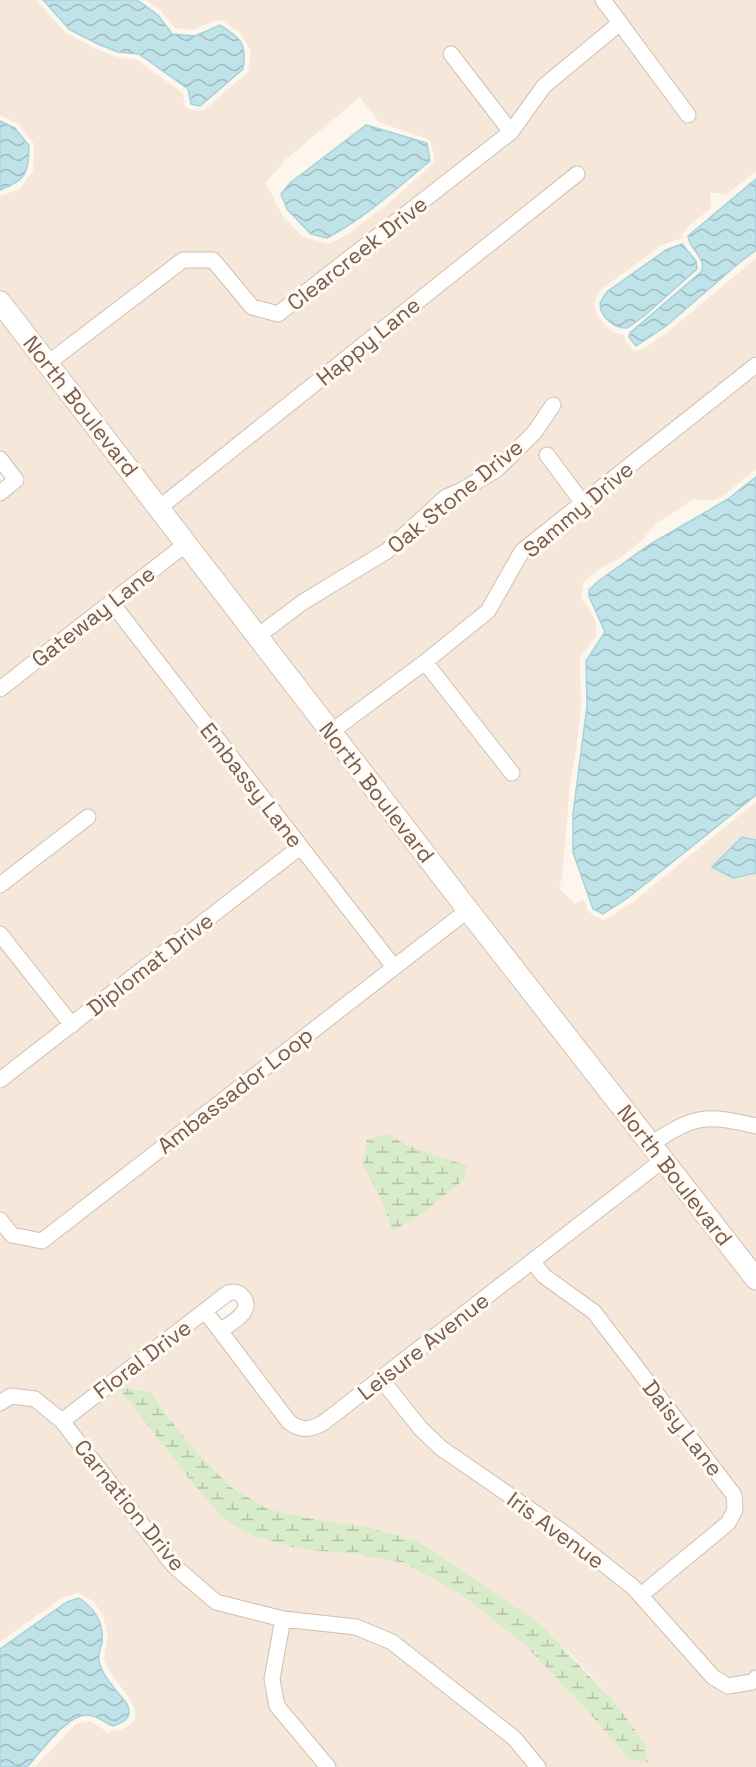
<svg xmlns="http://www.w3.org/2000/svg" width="756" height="1767" font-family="'Space Grotesk',sans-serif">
	<defs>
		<pattern id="wetland-marsh" width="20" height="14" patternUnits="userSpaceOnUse" patternTransform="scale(1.5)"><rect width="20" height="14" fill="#d8ecc9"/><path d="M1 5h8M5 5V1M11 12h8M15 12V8" fill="none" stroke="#b4c2a5"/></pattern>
		<pattern id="water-waves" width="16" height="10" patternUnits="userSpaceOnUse" patternTransform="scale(1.5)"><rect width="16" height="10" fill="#bfe3e8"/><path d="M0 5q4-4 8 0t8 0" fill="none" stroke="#a0bbbe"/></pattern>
	</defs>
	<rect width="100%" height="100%" fill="#fdf6ec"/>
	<path fill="#f5e8da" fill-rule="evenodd" d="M0 0H36L66 33 96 49 117 57 137 60 183 93 185 106 188 109 199 111 204 110 248 72 251 52 241 33 223 21 217 20 193 30 175 28 161 11 146 0H595L611 21 510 121 452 45 442 52 501 131 276 307 255 302 217 256 183 253 49 354 0 292V196L20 189 33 171 34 147 33 142 18 124 0 115ZM360 97 379 122 430 140 435 162 389 203 348 234 329 244 303 237 282 215 266 183 285 160Z
		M611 0H756V171L726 195 721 193H710L711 208 689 226 683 233 682 239 676 240 662 245 604 287 597 294 594 305 599 318 606 326 613 332 624 335 625 340 633 350 637 351 643 349 669 331 756 258V356L583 493 548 446 538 453 573 501 516 547 483 606 420 656 332 723 267 638 307 608 391 557 450 503 466 496 500 476 539 438 561 404 550 396 529 428 491 465 459 484 442 492 383 545 300 596 259 626 168 509 586 176 577 165 160 498 57 365 186 267 210 266 282 320 519 134V133L549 91 620 32 687 124 697 116Z
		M0 312 176 542 0 681V502L20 485 21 476 0 449Z
		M756 374V469L724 495 714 500H692L656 524 641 541 619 559 599 569 584 581 581 598 589 609 596 623V636L580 658 581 705 577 744 570 785 562 878 559 888 575 904 583 899 589 912 602 920 606 919 633 902 756 802V840L742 837 733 878 756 873V1120L724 1112 711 1111 699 1112 672 1122 652 1135 340 734 424 671 512 782 521 775 434 663 493 615 501 605 517 572 527 556Z
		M185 553 459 909 395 958 120 603Z
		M111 611 291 845 73 1015 0 924V894L97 819 88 808 0 876V699Z
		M300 856 385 965 39 1233 15 1228 0 1210V1089Z
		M468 920 654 1158 319 1418 307 1423 297 1420 230 1333 247 1320 252 1312 253 1309 243 1288 62 1412 0 1395V1230L41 1247ZM388 1135 404 1144 467 1167 465 1179 425 1211 393 1231 380 1197Z
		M0 945 63 1023 0 1071Z
		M713 1124 756 1133V1269L660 1146 679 1134 692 1128Z
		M662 1169 756 1289V1669L748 1675 728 1679 716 1672 650 1597 741 1514 599 1308 548 1271 541 1262Z
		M532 1270 589 1316 728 1497 729 1508 722 1519 640 1586 435 1434 390 1381Z
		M204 1321 300 1435 309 1436 319 1434 328 1429 380 1388 628 1592 722 1690 723 1694 727 1693 731 1695 732 1692 756 1687V1767H546L518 1733 394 1636 284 1612 219 1596 179 1561 71 1422ZM119 1387 151 1392 165 1413 194 1450 231 1487 267 1509 313 1519 367 1527 417 1541 459 1571 570 1653 617 1705 646 1745 629 1758 585 1708 523 1643 463 1596 405 1563 354 1554 299 1549 255 1537 191 1481Z
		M13 1403 33 1405 58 1425 212 1607 275 1623 265 1677 320 1767H35L76 1724 89 1721 109 1733 111 1731 123 1729 131 1724 135 1719V1710L131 1701 106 1666 104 1657 108 1635 103 1615 93 1601 81 1594 78 1593 63 1597 0 1642V1411Z
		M289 1626 355 1634 390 1648 510 1742 530 1767H336L283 1703 278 1680Z"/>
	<path fill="url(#wetland-marsh)" d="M388 1134 404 1144 467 1166 465 1179 425 1211 393 1231 380 1197 363 1166 367 1140Z
		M118 1387 151 1392 165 1413 194 1450 231 1487 267 1509 313 1519 367 1527 417 1541 540 1624 617 1705 646 1745 648 1763 629 1759 585 1708 523 1643 463 1596 405 1563 354 1554 299 1549 255 1537 225 1520 191 1481Z"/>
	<path fill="url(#water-waves)" stroke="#a5d3da" stroke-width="1.5" d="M43 0H137L158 15 172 34 195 36 220 25C241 39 247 42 243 69L200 106 191 104 188 89 139 54 118 52 98 44 70 30Z
		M0 121 15 128 29 146C28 173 27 180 0 190Z
		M366 125 427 143 430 161C397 188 365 218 327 238L311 234 287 209 281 194 290 183Z
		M756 179V250L739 263 666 326 636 346 629 337 630 333 701 272C708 258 689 250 688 236Z
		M682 244 696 261 697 269 644 316 627 328C615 329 600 317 600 304 601 299 605 295 608 291L666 250Z
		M756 477V795L629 897 603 914 593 909 573 852V814L587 706 586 661 605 632 589 596V590L597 582 649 545 728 499Z
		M742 837 756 840V873L733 878 712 867Z
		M79 1598C94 1608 104 1623 102 1642 100 1651 97 1656 100 1665 104 1679 119 1693 127 1704 133 1717 125 1722 113 1726 105 1723 97 1715 87 1715 66 1715 41 1752 27 1767H0V1649L67 1602Z"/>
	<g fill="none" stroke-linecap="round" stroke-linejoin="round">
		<g stroke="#d1beb0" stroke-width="17">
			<path id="street" d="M603 0 688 115
				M451 54 511 132
				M48 363 183 260H213L252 307 278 314 511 132 544 86 620 23
				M547 455 582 502
				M0 459 16 480 0 493
				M159 508 577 174
				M111 602 394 967
				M258 636 303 602 387 551 446 497 462 490 496 470 534 433 553 405
				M425 662 512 773
				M0 689 186 544
				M331 732 425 662 488 611 522 551 756 365
				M0 885 88 817
				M0 934 72 1025
				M0 1080 300 847
				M651 1144C695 1115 705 1114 756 1126
				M0 1220 12 1235 42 1241 468 910
				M532 1261 544 1276 594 1312 734 1495 735 1510 728 1523 641 1595
				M205 1311 289 1422C301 1431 311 1430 323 1423L663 1160
				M381 1379 421 1429 441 1448 567 1535 633 1587 713 1677 728 1686 752 1682 756 1678
				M0 1403 11 1396 35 1399 62 1421 174 1566 216 1602 283 1619 356 1627 392 1642 514 1738 538 1767
				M62 1421 228 1293C233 1292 237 1291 241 1295 257 1310 231 1323 220 1331
				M283 1619 272 1679 277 1706 328 1767"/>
		</g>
		<g stroke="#d6c0b0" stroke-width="23">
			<path id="secondary" d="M0 302 468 910 756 1279"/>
		</g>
		<use href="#street" stroke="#fff" stroke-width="15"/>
		<use href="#secondary" stroke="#fff" stroke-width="21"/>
	</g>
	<g text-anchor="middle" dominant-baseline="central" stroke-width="6" stroke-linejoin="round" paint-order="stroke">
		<g font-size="22" fill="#7a5c4d" stroke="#fffaf3">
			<text transform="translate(357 253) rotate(-38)">Clearcreek Drive</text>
			<text transform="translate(368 341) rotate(-39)">Happy Lane</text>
			<text transform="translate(81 406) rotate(52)">North Boulevard</text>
			<text transform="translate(455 496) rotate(-39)">Oak Stone Drive</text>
			<text transform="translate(578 509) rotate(-40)">Sammy Drive</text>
			<text transform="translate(93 616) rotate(-38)">Gateway Lane</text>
			<text transform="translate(252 785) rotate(52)">Embassy Lane</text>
			<text transform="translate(377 792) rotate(52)">North Boulevard</text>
			<text transform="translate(150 964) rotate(-38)">Diplomat Drive</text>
			<text transform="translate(235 1090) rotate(-38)">Ambassador Loop</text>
			<text transform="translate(675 1175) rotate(52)">North Boulevard</text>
			<text transform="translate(423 1346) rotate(-38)">Leisure Avenue</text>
			<text transform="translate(142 1359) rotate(-37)">Floral Drive</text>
			<text transform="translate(683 1428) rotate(52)">Daisy Lane</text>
			<text transform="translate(130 1505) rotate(51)">Carnation Drive</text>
			<text transform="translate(556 1530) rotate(36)">Iris Avenue</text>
		</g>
	</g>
</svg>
